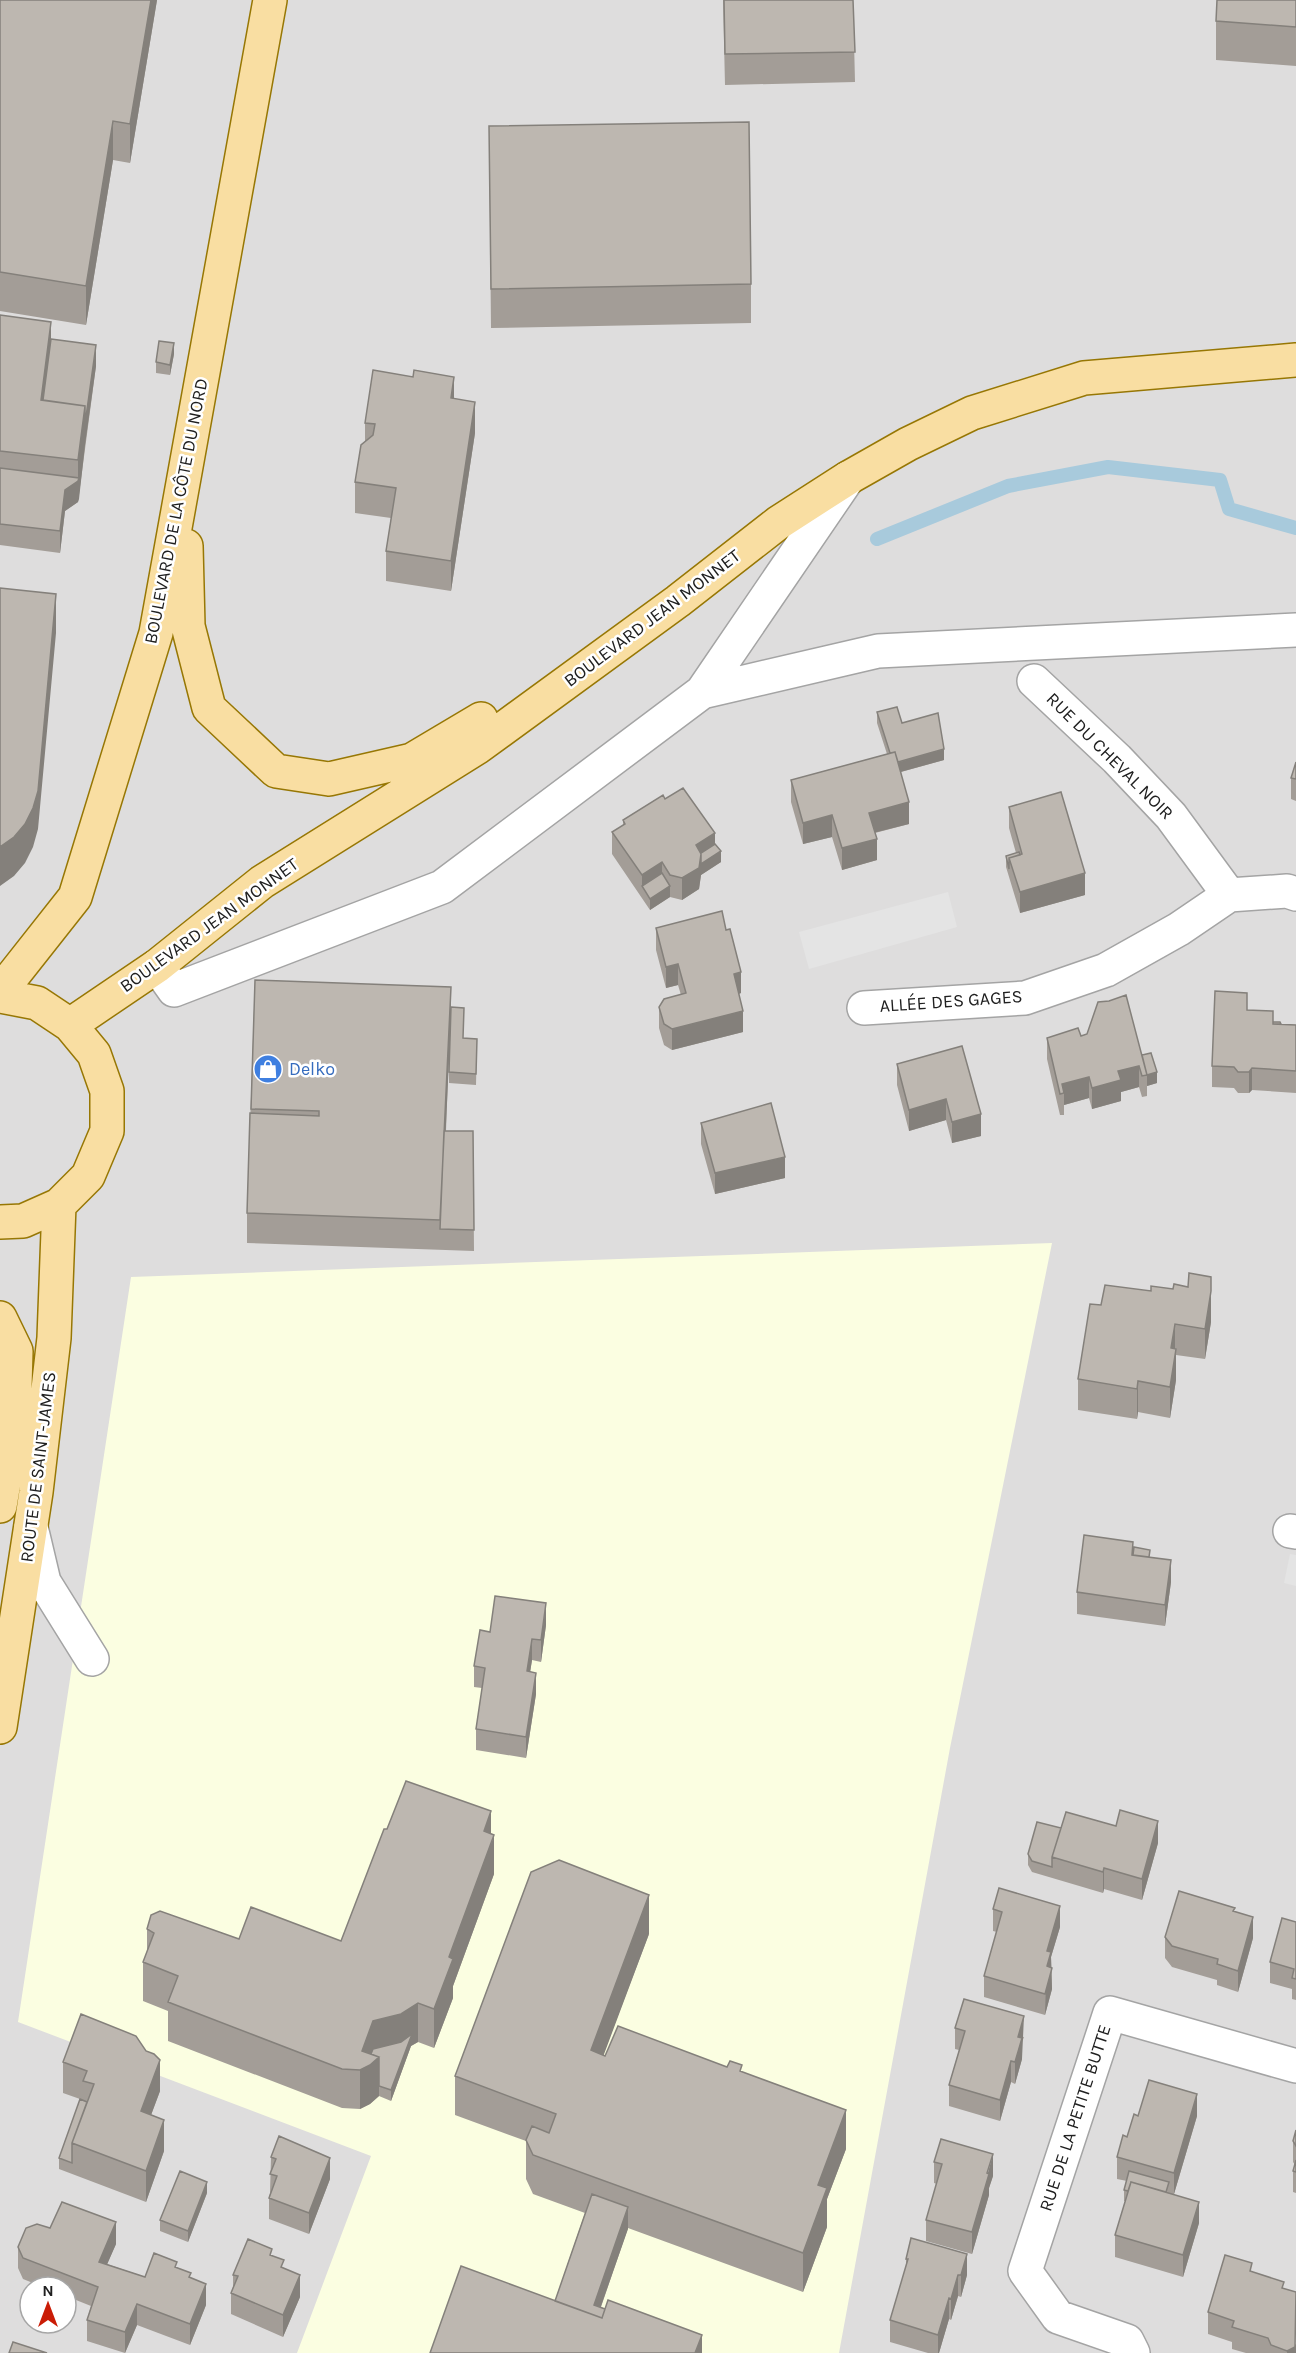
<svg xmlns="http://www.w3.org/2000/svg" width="1296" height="2353" font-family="Karla,sans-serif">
	<rect width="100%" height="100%" fill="#f0eee6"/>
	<path fill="#dedddd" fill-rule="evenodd" d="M0 0H1296V2353H0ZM30 2287H66V2323H30Z"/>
	<path fill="#fbfee1" d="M1052 1243 950 1748 839 2353H297L371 2156 18 2022 131 1277Z"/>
	<path fill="#e4e4e4" d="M948 892 957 927 809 969 799 932Z
		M1290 1554 1296 1555V1586L1284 1583Z"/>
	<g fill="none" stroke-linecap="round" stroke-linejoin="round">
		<path stroke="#a8cadc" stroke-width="14" d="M877 539 1008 486 1108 467 1220 480 1229 509 1296 528"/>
		<g stroke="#a4a4a4" stroke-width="36">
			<path id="minor" d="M1034 681 1117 759 1171 816 1229 895 1287 891 1296 894
				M702 692 878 651 1296 630
				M157 966 174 990 442 887 702 692 848 478
				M864 1008 1025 998 1106 970 1179 929 1229 895
				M31 1527 44 1582 92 1659
				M1290 1531 1296 1532
				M1133 2353 1127 2341 1058 2317 1025 2271 1110 2013 1296 2066"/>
		</g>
		<g stroke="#977704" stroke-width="36">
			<path id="major" d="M186 546 188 626 209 708 276 771 329 779 412 760 481 719
				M0 992 75 897 156 633 270 0
				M0 996 37 1003 70 1025 94 1054 107 1091V1131L88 1176 59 1205 23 1221 0 1222
				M70 1025 157 966 262 882 478 747 678 601 778 523 848 478 908 444 972 413 1084 378 1296 360
				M0 1318 16 1351 14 1423 0 1506
				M0 1727 36 1492 54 1338 59 1205"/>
		</g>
		<use href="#minor" stroke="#fff" stroke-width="33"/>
		<use href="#major" stroke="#f9dea2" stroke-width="33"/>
	</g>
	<path fill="#a39d97" d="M0 0H157L130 163 113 160 86 325 0 311Z
		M723 0H853L855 82 725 85Z
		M1296 0V66L1216 60V21Z
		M489 126 751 284V323L491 328Z
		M0 315 51 339 96 366 78 502 65 511 60 553 0 545Z
		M174 354 170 375 156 373V362Z
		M454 398 475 433 451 591 386 581V551L391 518 355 513V482L365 442V423Z
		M877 712 902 723 944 760 901 772 909 824 875 833 877 860 842 870 832 837 803 844 791 802V780L887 754 877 723Z
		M1296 762V801L1291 799V778Z
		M665 799 715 844 721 862 701 875 699 889 682 900 670 897 650 910 612 854V832L623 826V820Z
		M1009 807 1085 895 1020 913 1006 867V856L1016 853 1009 828Z
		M656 928 741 993 739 994 743 1032 672 1050 664 1045 659 1028V1007L681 995 678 985 666 988 656 950Z
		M255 980 451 1007 463 1038 477 1039 476 1085 449 1083V1050L446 1131H473L474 1251 247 1243V1213Z
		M1247 1010 1273 1022 1281 1024 1296 1025V1093L1252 1090 1249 1093H1238L1234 1088 1212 1087V1066Z
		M1081 1036 1142 1055 1157 1083 1147 1086V1096L1142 1097 1139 1087 1121 1092V1101L1092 1109 1089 1098 1064 1105V1115H1060L1047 1059V1038Z
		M897 1064 981 1114V1136L952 1143 946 1120 909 1131 897 1085Z
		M701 1123 785 1178 715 1194 701 1144Z
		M1173 1289 1211 1322 1205 1359 1176 1355V1380L1170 1418 1138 1412 1137 1419 1078 1410V1379L1101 1305 1151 1291Z
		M1133 1552 1171 1582 1165 1626 1077 1614V1592Z
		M546 1625 541 1662 532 1660 530 1672 536 1694 526 1758 476 1750V1729L482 1688 474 1687V1666Z
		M1061 1828 1158 1843 1142 1900 1104 1889 1103 1893 1032 1872 1028 1865V1854Z
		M387 1829 491 1834 494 1874 453 1986V1998L434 2048 418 2042 411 2046 391 2101 379 2096 370 2104 360 2109 342 2108 168 2041V2011L143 2001V1962L147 1952V1929L239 1939 341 1941Z
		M993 1909 1060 1927 1051 1957 1052 1989 1045 2015 984 1997V1976L997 1932 993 1931Z
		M1235 1911 1253 1938 1238 1992 1217 1985V1980L1172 1967 1165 1958V1937Z
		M1296 1922V2000L1292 1999V1989L1270 1983V1962Z
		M649 1934 603 2055 742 2072 846 2149 827 2199V2227L803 2292 628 2228 601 2307 702 2353 555 2301 585 2213 533 2194 526 2179V2141L455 2115V2076Z
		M955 2028 1024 2037 1022 2042V2059L1015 2084 1011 2082 1000 2121 949 2106V2085L959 2050 955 2049Z
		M63 2062 160 2091 151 2115 164 2151 146 2202 59 2169V2158L80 2099 63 2093Z
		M1138 2116H1197L1174 2194 1199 2223 1183 2277 1115 2257V2235L1125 2201H1124V2190L1127 2181 1117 2179V2157Z
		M1296 2130V2193L1293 2192V2171L1295 2165 1293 2162V2141Z
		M271 2157 330 2179 309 2234 269 2219V2198L270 2193Z
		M934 2162 993 2176 989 2188V2195L972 2254 926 2241V2220L937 2184 934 2183Z
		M207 2193 188 2242 160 2231V2220Z
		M50 2228 116 2244 107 2264 145 2277 177 2268 191 2278 206 2305 190 2345 137 2325 125 2353 87 2341V2320L91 2306 66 2296V2287H43L23 2279 18 2268V2247Z
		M911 2238 967 2275 961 2297 958 2296 951 2320 949 2319 939 2353H928L890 2342V2320L906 2268V2259Z
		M272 2255 284 2269 300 2297 283 2337 231 2314V2293L233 2287V2275Z
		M1252 2272 1284 2289 1296 2353H1246L1232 2349V2342L1208 2334V2312Z"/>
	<path fill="#84807b" d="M151 0H157L130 163V124Z
		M113 121V160L86 325V286Z
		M51 322V360L44 418 41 400Z
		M174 343V354L170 375V365Z
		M96 345V366L85 445V424Z
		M454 377V408L451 398Z
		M475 402V433L451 591V561Z
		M85 406V445L79 499 78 502 65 511 60 553V531L65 490 78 478V460Z
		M56 594V633L38 829 33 847 25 863 14 876 0 886V847Z
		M944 749V760L893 774V764Z
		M909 802V824L869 834V813Z
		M832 815V837L803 844V823Z
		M715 833V855L721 851V862L701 875 699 889 682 900V878L696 845Z
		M877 839V860L842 870V848Z
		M662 862V884L642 886V897V875Z
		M1085 873V895L1020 913V892Z
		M670 886V897L650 910V899Z
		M678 964V985L666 988V967Z
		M741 972V993L734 995V974Z
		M451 987V1018L441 1229 440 1220Z
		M743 1011V1032L672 1050V1029Z
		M1139 1066V1087L1121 1092V1101L1092 1109V1088L1118 1071Z
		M1252 1068V1090L1249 1093V1072Z
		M1157 1072V1083L1147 1086V1075Z
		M1089 1077V1098L1064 1105V1093L1062 1084Z
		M946 1099V1120L909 1131V1110Z
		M981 1114V1136L952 1143V1122Z
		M785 1157V1178L715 1194V1173Z
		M1211 1291V1322L1205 1359V1329Z
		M1175 1324V1355L1171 1348Z
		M1176 1349V1380L1170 1418V1387Z
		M1138 1381V1412L1137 1419V1389Z
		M1171 1560V1582L1165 1626V1605Z
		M546 1603V1625L541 1662V1640Z
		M532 1639V1660L527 1692V1671Z
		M536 1673V1694L526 1758V1737Z
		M491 1811V1844L494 1835V1874L453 1986V1998L434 2048V2009L484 1831Z
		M1158 1821V1843L1142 1900V1879Z
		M1104 1868V1889L1103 1893V1872Z
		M649 1895V1934L591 2089V2050Z
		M1060 1906V1927L1051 1957 1052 1989 1045 2015 1047 1951Z
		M1253 1917V1938L1238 1992V1971Z
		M418 2003V2042L411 2046 391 2101V2090L379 2058V2096L370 2104 360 2109V2070L362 2051 373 2021Z
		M1024 2016 1022 2059 1015 2084V2062L1018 2037Z
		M160 2060V2091L141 2142V2111Z
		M1011 2061V2082L1000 2121V2100Z
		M1197 2094V2116L1174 2194V2173Z
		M846 2110V2149L827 2199V2227L803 2292V2253L818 2185Z
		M164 2120V2151L146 2202V2171Z
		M993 2154V2176L989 2188V2195L972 2254V2232Z
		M330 2158V2179L309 2234V2213Z
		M207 2182V2193L188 2242V2231Z
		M1199 2202V2223L1183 2277V2255Z
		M628 2207V2229L594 2326V2305Z
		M116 2222V2244L99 2283V2262Z
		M967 2254V2275L961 2297V2275Z
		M300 2275V2297L283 2337V2315Z
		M958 2275V2296L951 2320V2299Z
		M206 2284V2305L190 2345V2324Z
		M949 2298V2319L939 2353H938V2335Z
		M137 2304V2325L125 2353V2332Z
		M702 2335V2353H695Z
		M1296 2344V2353H1287V2351Z"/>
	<path fill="#bdb7b0" stroke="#84807b" stroke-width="1.5" d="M0 0H151L130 124 113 121 86 286 0 272Z
		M724 0H853L855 52 725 54Z
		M1217 0H1296V27L1216 21Z
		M749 122 751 284 491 289 489 126Z
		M0 315 51 322 41 400 85 406 78 460 0 451Z
		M51 339 96 345 85 424V406L43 400Z
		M159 341 174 343 170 365 156 362Z
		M373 370 413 377 414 370 454 377 451 398 475 402 451 561 386 551 396 488 355 482 361 445 373 435 375 424 365 423Z
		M0 468 79 478 78 481 65 490 60 531 0 524Z
		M0 588 56 594 38 791 33 808 25 824 14 837 0 847Z
		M897 707 902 723 938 713 944 749 898 762 895 752 890 753 877 712Z
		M895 752 909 802 869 813 877 839 842 848 832 815 803 823 791 780Z
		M1296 762V779L1291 778Z
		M683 788 715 833 696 845 701 854 699 868 682 878 670 875 662 862 642 875 612 832 625 824 623 820 663 795 665 799Z
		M1061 792 1085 873 1020 892 1009 858 1022 854 1009 807Z
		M715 844 721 851 701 864V853Z
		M1019 852 1020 855 1009 858V869L1006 856Z
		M662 873 670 886 650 899 642 886Z
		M722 911 726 930 730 929 741 972 734 974 743 1011 672 1029 664 1024 659 1007 664 999 686 993 678 964 666 967 656 928Z
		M255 980 451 987 440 1220 247 1213 250 1113 319 1116V1111L251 1109Z
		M1215 991 1247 993V1010L1273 1011V1024L1296 1025V1071L1252 1068 1249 1072H1238L1234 1067 1212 1066Z
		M1126 995 1147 1075 1142 1076 1139 1066 1118 1071 1121 1080 1092 1088 1089 1077 1062 1084 1064 1093 1060 1094 1047 1038 1078 1028 1081 1036 1087 1034 1098 1002 1109 1001Z
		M451 1007 464 1008 463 1038 477 1039 476 1074 449 1072Z
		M1273 1022H1280L1281 1024H1273Z
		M962 1046 981 1114 952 1122 946 1099 909 1110 897 1064Z
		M1151 1053 1157 1072 1147 1075 1142 1055Z
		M771 1103 785 1157 715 1173 701 1123Z
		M444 1131H473L474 1230 440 1229Z
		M1189 1273 1211 1277V1291L1205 1329 1175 1324 1171 1348 1176 1349 1170 1387 1138 1381 1137 1389 1078 1379 1090 1304 1101 1305 1105 1285 1151 1291V1286L1173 1289 1174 1284 1188 1287Z
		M1084 1535 1133 1542 1132 1555 1171 1560 1165 1605 1077 1592Z
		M1134 1547 1150 1550 1149 1557 1133 1555Z
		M495 1596 546 1603 541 1640 532 1639 527 1671 536 1673 526 1737 476 1729 485 1668 474 1666 480 1630 490 1632Z
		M406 1781 491 1811 484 1831 494 1835 449 1957 453 1959 434 2009 418 2003 401 2014 373 2021 362 2051 379 2057 370 2065 360 2070 342 2069 168 2002 178 1976 143 1962 154 1933 147 1929 151 1915 160 1911 239 1939 251 1907 341 1941 384 1829H387Z
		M1120 1810 1158 1821 1142 1879 1104 1868 1103 1872 1052 1857 1066 1812 1116 1826Z
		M1037 1822 1061 1828 1052 1857V1867L1032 1861 1028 1854Z
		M559 1860 649 1895 591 2050 605 2056 618 2026 727 2067 730 2061 742 2065 740 2071 846 2110 818 2185 827 2188 803 2253 533 2155 526 2140 532 2126 549 2133 556 2114 455 2076 531 1872Z
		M999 1888 1060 1906 1047 1951 1051 1952 1047 1966 1052 1968 1045 1994 984 1976 1002 1912 993 1909Z
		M1179 1891 1235 1908 1233 1911 1253 1917 1238 1971 1217 1964 1218 1959 1172 1946 1165 1937Z
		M1282 1918 1296 1922V1979L1292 1978 1294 1969 1270 1962Z
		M964 1999 1024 2016 1018 2037 1022 2038 1015 2062 1011 2061 1000 2100 949 2085 965 2031 955 2028Z
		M81 2014 136 2036 146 2051 154 2054 160 2060 141 2111 164 2120 146 2171 72 2143 94 2084 83 2081 87 2071 63 2062Z
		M412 2034 391 2090 379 2086V2057L371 2054 373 2049 401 2042Z
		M1149 2080 1197 2094 1174 2173 1117 2157 1123 2135 1127 2137 1134 2114 1138 2116Z
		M80 2099 87 2102 72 2143V2163L59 2158Z
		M1296 2130V2146L1293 2141Z
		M279 2136 330 2158 309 2213 269 2198 277 2176 270 2174 276 2159 271 2157Z
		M941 2139 993 2154 987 2173 989 2174 972 2232 926 2220 942 2164 934 2162Z
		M1296 2160V2172L1293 2171Z
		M180 2171 207 2182 188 2231 160 2220Z
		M1129 2171 1169 2182 1166 2192 1131 2182 1128 2191 1124 2190Z
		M1131 2182 1199 2202 1183 2255 1115 2235Z
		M592 2194 628 2207 594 2305 605 2309 602 2318 555 2301Z
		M62 2202 116 2222 99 2262 145 2277 154 2253 177 2262 175 2267 191 2273 189 2277 206 2284 190 2324 137 2304 125 2332 87 2320 98 2287 23 2258 18 2247 26 2228 37 2224 50 2228Z
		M911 2238 967 2254 961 2275H958L951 2299 949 2298 938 2335 890 2320 908 2259H906Z
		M248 2239 272 2249 270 2255 284 2260 281 2267 300 2275 283 2315 231 2293 238 2276 233 2275Z
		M1225 2255 1252 2263 1250 2271 1284 2282 1282 2288 1296 2292 1295 2347 1287 2351 1271 2345 1268 2338 1232 2327 1234 2321 1208 2312Z
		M461 2266 602 2318 608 2300 702 2335 695 2353H430Z
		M13 2342 47 2353H9Z"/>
	<defs>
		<g id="shop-disc" transform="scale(1.5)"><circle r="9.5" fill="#3f7fe0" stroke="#fff"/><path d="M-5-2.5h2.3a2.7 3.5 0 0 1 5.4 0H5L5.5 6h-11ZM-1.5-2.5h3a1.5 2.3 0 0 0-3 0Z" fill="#fff"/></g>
	</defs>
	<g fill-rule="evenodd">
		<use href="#shop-disc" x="268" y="1069"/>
	</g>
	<g text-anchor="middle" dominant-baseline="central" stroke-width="5" stroke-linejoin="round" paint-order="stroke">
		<g font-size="18" fill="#202020" stroke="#fff">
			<text transform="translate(176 511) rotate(-79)">BOULEVARD DE LA CÔTE DU NORD</text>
			<text transform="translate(652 618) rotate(-37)">BOULEVARD JEAN MONNET</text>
			<text transform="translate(1110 756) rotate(45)">RUE DU CHEVAL NOIR</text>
			<text transform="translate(209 925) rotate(-36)">BOULEVARD JEAN MONNET</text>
			<text transform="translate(951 1001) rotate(-4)">ALLÉE DES GAGES</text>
			<text transform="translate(38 1467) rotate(-83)">ROUTE DE SAINT-JAMES</text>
			<text transform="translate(1075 2118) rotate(-72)">RUE DE LA PETITE BUTTE</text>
		</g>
		<g font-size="18" fill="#366cbe" stroke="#fff" text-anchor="start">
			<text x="289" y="1069">Delko</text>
		</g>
	</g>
	<g transform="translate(48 2305)"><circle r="28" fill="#ffffff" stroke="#a6a6a6" stroke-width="1.5"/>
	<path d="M0-4.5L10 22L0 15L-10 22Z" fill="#ca1c06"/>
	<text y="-9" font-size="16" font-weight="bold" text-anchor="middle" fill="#202020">N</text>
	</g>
</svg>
